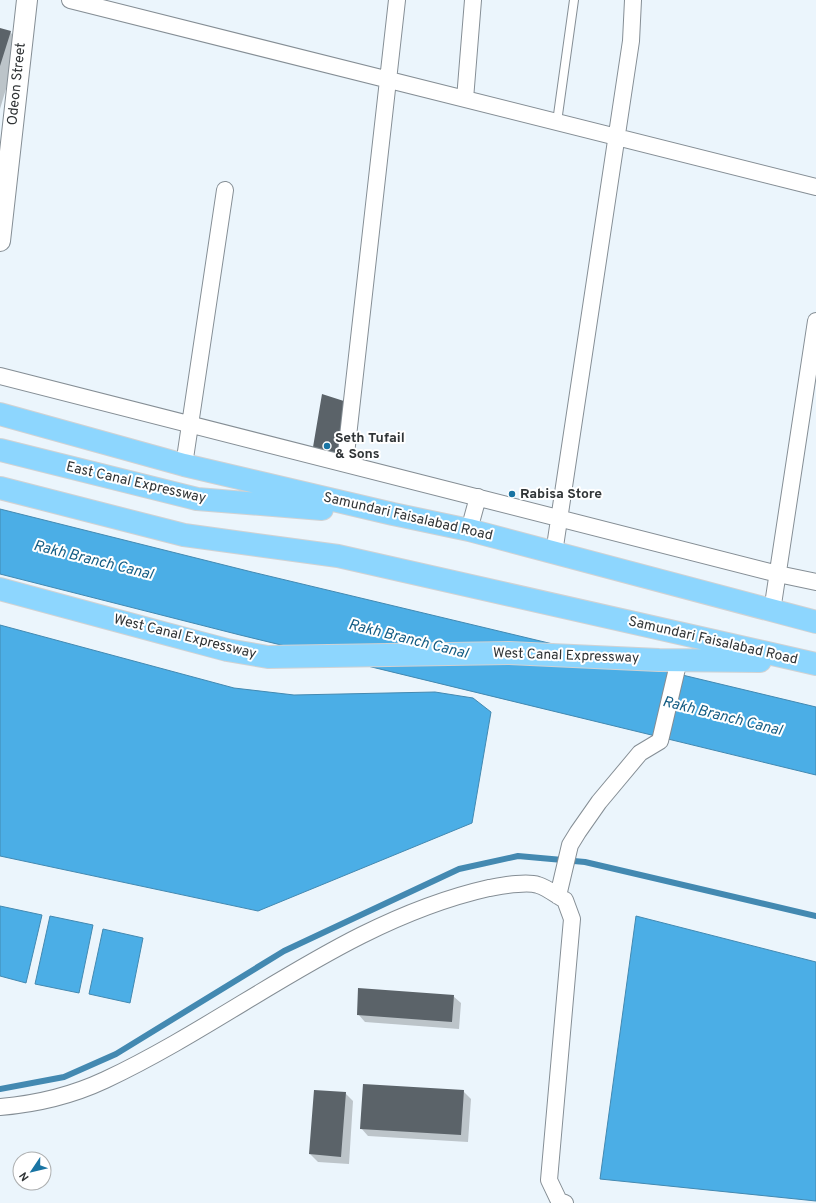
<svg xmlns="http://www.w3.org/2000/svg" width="816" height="1203" font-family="Overpass,sans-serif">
	<rect width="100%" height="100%" fill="#ebf5fc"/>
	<path fill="#4baee6" stroke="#4389b1" d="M0 509 252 572 816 707V775L240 635 0 574Z
		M0 625 234 688 294 695 435 692 473 698 491 712 472 823 258 911 0 856Z
		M0 906 42 915 26 983 0 976Z
		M50 916 93 925 79 993 35 984Z
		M636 916 816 962V1201L600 1179Z
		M103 929 143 938 130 1003 89 994Z"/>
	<path fill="#0003" d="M0 29 10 32 20 42 0 109Z
		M453 996 461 1003 459 1029 365 1022 358 1014Z
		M463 1091 471 1099 468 1142 368 1136 361 1128Z
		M345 1093 353 1101 349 1164 318 1162 310 1154Z"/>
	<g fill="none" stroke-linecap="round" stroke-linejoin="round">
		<path stroke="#4389b1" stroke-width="6" d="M0 1089 64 1077 116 1054 284 951 459 869 518 856 585 862 816 916"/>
	</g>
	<path fill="#5b6369" d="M0 28 11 31 0 66Z
		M322 394 350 403 342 460 312 453Z
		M358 988 454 995 452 1022 357 1015Z
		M363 1084 464 1090 461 1135 360 1129Z
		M314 1090 346 1092 341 1157 309 1154Z"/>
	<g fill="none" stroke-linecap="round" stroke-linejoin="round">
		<g stroke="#858e95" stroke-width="10">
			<path id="service" d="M557 122 574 0"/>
		</g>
		<g stroke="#858e95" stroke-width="18">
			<path id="minor" d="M70 0 816 187
				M465 99 473 0
				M0 376 778 574 816 582
				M345 463 397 0
				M184 465 225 190
				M469 530 478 497
				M554 553 631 41 633 0
				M772 611 816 321
				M558 896 570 845 578 832 599 802 640 753 660 741 679 660
				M0 1107C36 1104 73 1095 105 1080 235 1019 347 920 489 888 501 886 526 881 538 885 548 888 557 896 565 900L572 919 549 1180 559 1201 565 1203"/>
		</g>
		<g stroke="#858e95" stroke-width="22">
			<path id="tertiary" d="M0 241 27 0"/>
		</g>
		<g stroke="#d1d2d3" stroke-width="24">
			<path id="primary" d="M0 414 184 465 393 514 469 530 816 622
				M0 450 197 499 322 509
				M0 488 184 535 338 556 816 664
				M0 589 163 633 227 650 268 657 509 653 659 660 760 661"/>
		</g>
		<use href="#service" stroke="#fff" stroke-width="8"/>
		<use href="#minor" stroke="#fff" stroke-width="16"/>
		<use href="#tertiary" stroke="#fff" stroke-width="20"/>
		<use href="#primary" stroke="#8dd6fe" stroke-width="22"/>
	</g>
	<g fill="#1974a3" stroke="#fff" stroke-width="1.5">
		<circle cx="327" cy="446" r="4"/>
		<circle cx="512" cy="494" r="4"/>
	</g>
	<g text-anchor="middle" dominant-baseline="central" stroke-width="4" stroke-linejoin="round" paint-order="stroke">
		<g font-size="14" fill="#303436" stroke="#fff">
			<text transform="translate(17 84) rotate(-84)">Odeon Street</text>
			<text transform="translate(136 483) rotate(13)">East Canal Expressway</text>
			<text transform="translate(408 517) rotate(13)">Samundari Faisalabad Road</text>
			<text transform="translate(185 637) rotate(14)">West Canal Expressway</text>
			<text transform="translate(713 641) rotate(13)">Samundari Faisalabad Road</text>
			<text transform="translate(566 656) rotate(2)">West Canal Expressway</text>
		</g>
		<g font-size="14" font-weight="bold" fill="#303436" stroke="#fff" text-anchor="start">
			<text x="335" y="438">Seth Tufail<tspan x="335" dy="16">&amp; Sons</tspan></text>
			<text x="520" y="494">Rabisa Store</text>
		</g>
		<g font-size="15" font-style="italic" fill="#145d84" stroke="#fff">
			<text transform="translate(93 561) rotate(14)">Rakh Branch Canal</text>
			<text transform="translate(408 640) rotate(14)">Rakh Branch Canal</text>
			<text transform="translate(722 717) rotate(14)">Rakh Branch Canal</text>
		</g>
	</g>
	<g transform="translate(32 1171) rotate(235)"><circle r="19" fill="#ffffff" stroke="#acaeaf"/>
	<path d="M0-3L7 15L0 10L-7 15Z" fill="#1974a3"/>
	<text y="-6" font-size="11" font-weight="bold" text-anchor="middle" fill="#303436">N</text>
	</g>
</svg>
